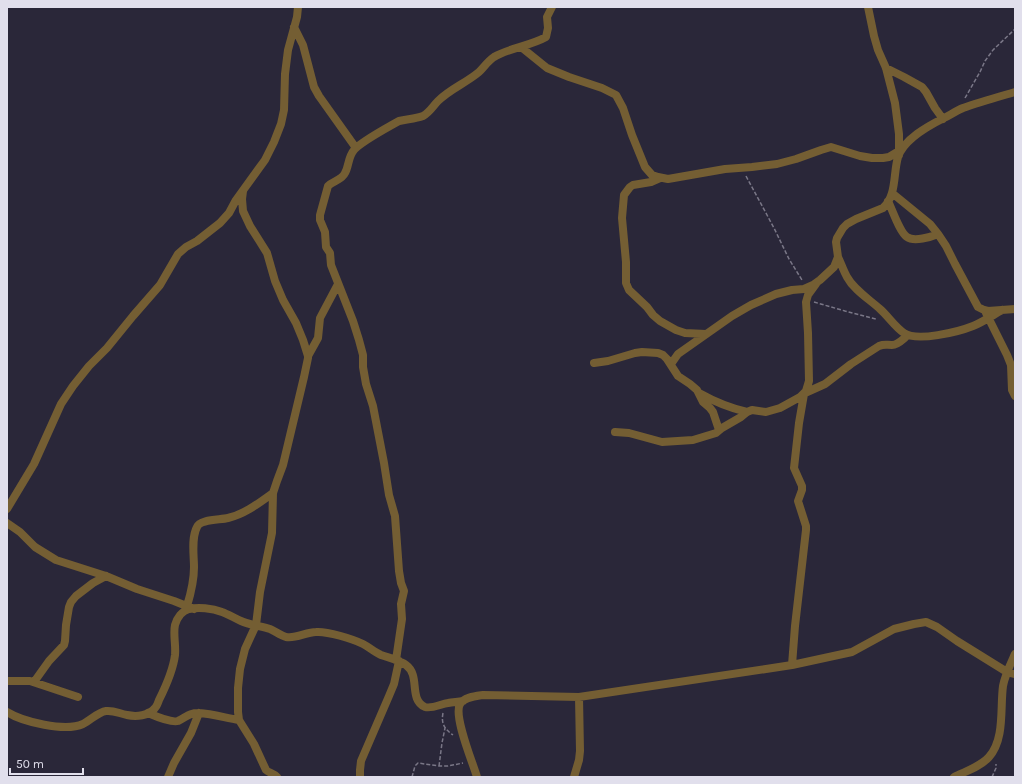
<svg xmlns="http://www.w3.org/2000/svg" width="1022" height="784" font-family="Karla,sans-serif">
	<rect width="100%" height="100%" fill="#2a2739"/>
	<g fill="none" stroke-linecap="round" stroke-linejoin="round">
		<path stroke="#7a7787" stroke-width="1.5" stroke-dasharray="4 2" stroke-linecap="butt" d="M965 98 980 72 985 61 993 50 1015 29
			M746 176 774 228 789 259 802 280
			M814 302 845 311 876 319
			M443 713C441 723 444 729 453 735
			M439 766 442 743 445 728
			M412 777 415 766 418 763 439 766H448L463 763
			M992 777 996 768V764"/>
		<path stroke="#745e33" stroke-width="8" d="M868 7 874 36 878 50 886 68 895 103 899 134V155
			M294 27 303 45 314 87 319 96 356 148
			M521 47 547 68 569 77 602 88 616 95 623 108 632 135 645 167 652 175 658 177 668 179 725 169 752 167 777 164 796 159 821 150 831 147 860 156 872 158H883L889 157 899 151
			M886 68 904 77 922 87 926 92 935 108 943 119
			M660 178 651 182 633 185 630 187 624 195 622 218 626 262V283L629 290 647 307 653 315 660 321 676 330 685 333 706 334
			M243 191 242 199 243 211 250 226 267 253 275 281 283 300 296 323 303 340 308 356V358L304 377 283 465 277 481 273 493 272 533 260 592 256 625 245 649 240 669 238 688V712L239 720 254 744 266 770C269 773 274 773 277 777
			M892 193 930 224 938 234 946 246 955 264 978 307 984 310 988 311 1015 309
			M888 201C892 209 900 233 907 237 914 242 931 237 938 234
			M838 257C841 263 843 270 847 277 854 290 869 299 880 309 888 316 895 327 904 333 917 342 958 332 973 326 983 322 993 315 1002 310
			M986 313 1007 355 1011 365 1012 390 1015 396
			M308 356 318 338 320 318 338 284
			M594 363 608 361 635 353 642 352 658 353 663 355 667 359 678 376 690 384 697 390 703 402 710 408 713 412 719 430
			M671 364 678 354 732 316 751 305 776 294 792 290 804 289 813 285 820 280 834 267 838 257 836 242 837 238 843 228 847 224 856 219 883 208C897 195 893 174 898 157 904 139 928 126 944 118 950 115 956 111 963 108 980 102 998 97 1015 92
			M699 393C715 402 730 408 747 412
			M805 393 825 384 851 364 879 346C884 344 886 345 892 345 898 345 903 339 908 335
			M615 432 629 433 662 442 693 440 716 433 722 428 741 417 747 412 752 410 766 412 780 408 800 397 806 391 809 381 808 333 806 302 808 295 816 284
			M7 509 34 464 61 404 73 386 89 366 107 348 133 316 160 285 178 254 186 247 197 241 220 223 229 213 236 200 265 160 274 142 281 124 284 110 285 74 288 50 297 17 298 7
			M7 523 20 532 35 547 56 560 106 576 137 589 174 601 194 609
			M187 606C191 593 194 581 194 567 194 556 191 538 197 527 200 519 220 520 228 518 245 514 259 503 273 493
			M396 660 402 619 401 604 404 591 401 583 399 571 395 516 389 495 384 463 373 406 366 384 363 367V355L359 340 353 321 331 265 330 253 326 247 325 232 320 220V215L328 186C333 181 342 180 345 173 349 166 348 157 354 150 362 141 387 128 399 121 407 119 415 119 423 116 430 112 433 106 438 101 450 89 466 83 479 72 484 67 488 61 494 57 509 48 530 46 546 37L548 28 547 17 552 7
			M792 665 795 626 806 530V526L798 501 802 490V486L794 468 799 423 804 394
			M7 681H30L78 697
			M34 682 49 661 64 645 65 641 66 625 69 607 71 602 76 596 93 583 106 576
			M7 712C23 722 65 732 83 724 91 720 98 712 106 711 114 710 120 714 127 715 136 717 149 716 155 708 157 706 158 703 159 700 166 686 173 671 175 655 176 645 173 634 175 625 177 618 182 611 189 609 198 607 212 608 222 612 228 614 234 618 241 621 250 625 260 626 270 629 275 631 280 635 286 637 296 639 306 632 316 632 327 631 353 639 363 644 369 647 374 652 381 655 389 658 398 659 406 665 421 676 408 699 425 707 432 709 441 704 448 703 453 702 458 702 463 701
			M148 713C155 716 171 723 178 721 187 717 188 713 199 713 213 714 226 718 239 720
			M168 777 174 763 191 733 199 713
			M360 777V770L361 761 389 696 394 684 399 661
			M477 777C473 763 453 716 460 704 464 697 476 696 483 695L579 697 766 669 792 665 852 652 894 629 914 624 926 622 937 627 957 641 1007 672 1015 674
			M574 777 579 760 580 751 579 697
			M954 777C966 771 980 767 989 757 1005 739 1000 708 1003 686 1005 675 1010 665 1015 654"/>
	</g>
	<rect width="1022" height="784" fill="none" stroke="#e1dfec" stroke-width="16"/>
	<path d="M10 768v6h73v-6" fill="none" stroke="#e1dfec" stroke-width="2"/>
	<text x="16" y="768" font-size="12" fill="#e1dfec" stroke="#2a2739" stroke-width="3" paint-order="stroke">50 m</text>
</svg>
